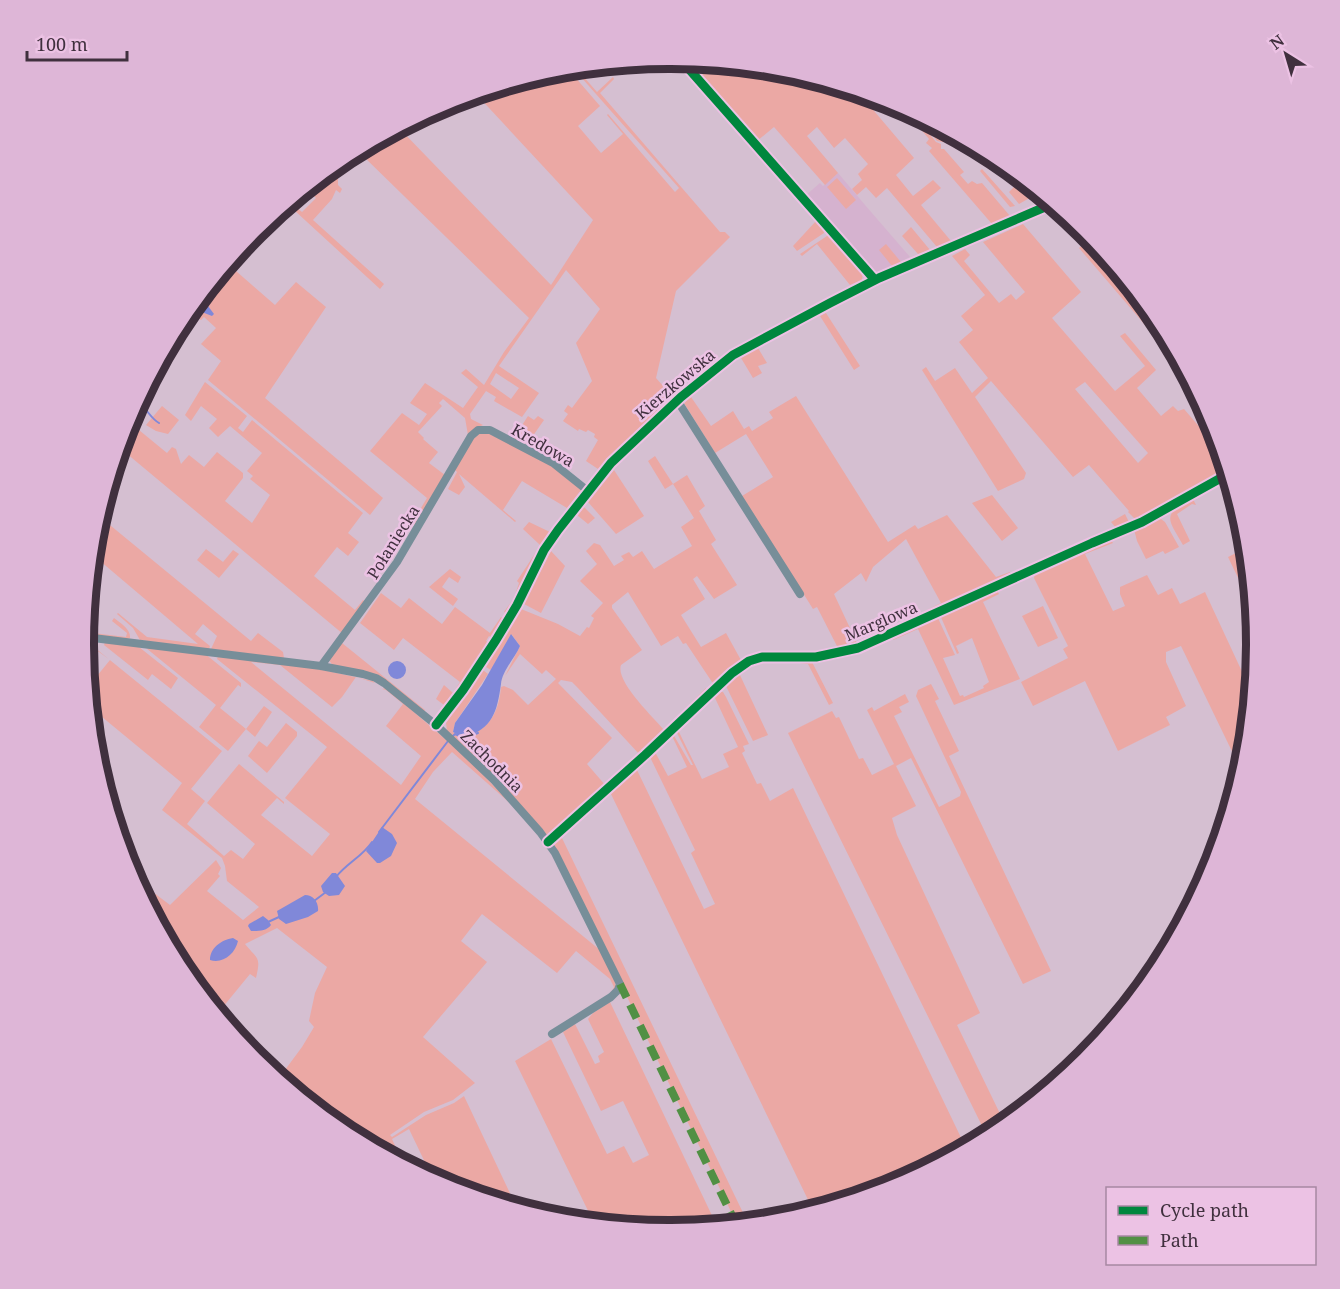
<svg xmlns="http://www.w3.org/2000/svg" width="1340" height="1289" font-family="'Noto Serif',serif">
	<rect width="100%" height="100%" fill="#d5bfd1"/>
	<path fill="#d5b2cf" d="M838 173 865 205 910 257 878 272 867 268 805 196 820 183 823 186Z"/>
	<path fill="#eba8a4" fill-rule="evenodd" d="M674 59H677L823 226 826 230 824 233 797 251 793 246 816 221Z
		M684 60 785 70 858 92 914 158 896 175 913 196 933 180 941 188 921 205 951 241 937 247 887 188 876 198 866 187 857 195 852 189 862 180 858 174 868 164 845 138 834 148 817 127 807 136 838 173 825 185 774 127 757 141Z
		M573 68H576L597 92 613 77 614 79 600 93 720 232H725L730 237 676 291 656 378 672 396 598 469 586 461 598 440 594 437 595 434 588 430 586 432 579 429 578 431 563 421 568 414 564 411 568 405 572 408 592 381 576 343 600 309 566 270 499 366 539 393 522 417 494 401 496 397 486 391 470 414 471 419 483 425 474 429 468 435 465 418 443 399 439 403 442 406 418 432 424 438 423 439 438 452 429 463 445 475 416 526 412 523 427 498 370 451 402 413 419 425 427 414 410 403 425 383 463 408 478 387 461 373 466 369 484 385 504 352 529 318 361 154 338 178V185L342 189 340 193 336 190 332 199 313 220 384 284 380 289 294 210 296 207 302 212 316 198 310 192 321 181 319 178 338 162 343 166 355 154 354 152 359 151 399 128 551 285 593 220 476 94 533 77 536 80 543 74 568 69 600 106 578 126 601 153 623 134 607 115 608 114 675 192 679 188ZM496 373 519 388 511 399 490 384Z
		M891 102 921 118 920 122 936 142 941 144V149H944L964 172 960 175 968 184 972 181 977 184 982 183 1010 216 992 224 929 151 932 148 926 143 929 139 908 114 903 117Z
		M923 119 952 134 948 139 944 131 946 140 943 142 937 141 922 122Z
		M1000 161 1026 183 1035 193 1033 196 1019 204 1009 192 1017 184Z
		M982 169 1015 206 1010 207 980 171Z
		M837 178 856 200 846 209 827 187Z
		M1023 224 1081 292 1052 318 1115 391 1145 366 1120 336 1125 333 1156 370 1137 388 1161 416 1173 406 1178 411 1184 409 1221 452 1227 471 1184 496 1177 495 1174 497 1176 501 1138 522 1128 512 1129 511 1089 465 1073 477 991 381 975 397 1026 473 1024 479 998 491 922 370 926 367 935 381 955 368 972 393 988 378 959 342 973 330 961 316 985 295 952 256 965 249 970 255 964 261 999 303 1011 294 1016 300 1025 292 983 242ZM1085 382 1148 453 1138 463 1075 389Z
		M911 227 930 250 918 254 902 236Z
		M830 234 863 271 862 280 850 285 817 244 802 256 800 254Z
		M1091 238 1157 319 1187 374 1079 248Z
		M886 244 901 262 892 266 879 250Z
		M228 264 275 305 296 282 326 307 265 398 383 498 370 515 208 380 221 361 201 344 216 328 204 317 201 320 189 311Z
		M826 313 860 366 854 370 820 316Z
		M758 348 767 363 758 366 762 373 753 378 741 358Z
		M205 382 247 416 238 428 243 432 252 420 363 513 348 533 359 542 348 556 337 547 314 576 355 610 363 600 366 603 343 634 120 448 128 421 167 453 172 447 176 449 181 464 189 455 204 467 217 452 243 473V478L225 501 252 523 270 495 250 479 253 476 247 471 262 453 230 426 218 437 209 428 217 419 201 406 191 421 185 415Z
		M796 396 888 542 915 525 918 529 947 515 996 577 1010 572 1011 577 925 616 923 612 941 603 906 539 873 567 866 582 861 573 834 594 857 643 862 641 863 644 839 650 817 607 813 609 742 496 773 477 746 434 715 453 684 403 691 397 711 426 733 411 744 429 749 426 752 431 773 418 769 412Z
		M162 406 179 420 168 434 156 431 146 425Z
		M528 416 534 420 538 416 544 420 530 440 524 444 513 439Z
		M480 433 490 434 546 462 582 489 567 508 522 481 503 510 516 521 515 522 459 474 465 487 459 495 448 489 457 472 455 470 472 440Z
		M655 456 673 484 687 475 705 506 699 511 716 540 711 544 737 585 714 599 697 576 693 579 705 599 681 615 701 647 726 633 742 662 714 685 686 643 683 644 678 636 661 646 628 592 612 605V608L642 650 621 665C615 681 653 717 664 730L706 688V693L640 755 577 687 572 682 561 680 558 683 612 738 587 764 606 786 547 836 447 731 446 723 483 670 488 674 455 723 453 732 464 738C489 729 499 713 501 687L504 686 513 690 528 705 556 679 546 670 542 674 520 654 505 676 520 646 512 635 491 670 486 667 521 609 558 624 580 636 587 627 589 628 594 618 591 616 603 603 580 581 597 564 586 551 594 543 600 545 614 566 624 560 621 556 629 552 633 557 642 551 654 569 692 546 681 527 694 518 673 484 665 489 648 461Z
		M614 470 644 516 616 534 588 502Z
		M992 495 1018 528 1002 541 972 503Z
		M1192 497 1196 505 1192 504 1177 514 1190 541 1183 545C1167 517 1162 516 1192 497Z
		M583 506 595 518 588 524 577 515Z
		M1125 514 1130 524 1117 529 1111 522Z
		M1161 519 1165 522 1179 547 1165 554 1163 551 1146 559 1137 541 1134 529 1154 520Z
		M105 521 251 641 258 633 283 652 284 658 211 649 217 636 203 624 195 634 210 646 209 649 140 640 133 628 117 614 118 613 147 637 198 644 93 555 95 534Z
		M529 522 550 532 540 545 523 529Z
		M1110 538 1113 543 1085 554 1113 611 1125 606 1120 594V587L1147 575 1158 595 1172 588 1180 604 1205 592 1251 691 1245 759 1241 770 1181 646 1166 652V662L1186 706 1166 717 1170 725 1118 751 1085 681 1033 706 1021 682 1068 658 1063 649 1068 646 1034 578 1035 574Z
		M1246 548 1252 607 1228 557Z
		M206 549 223 562 233 550 239 554 219 578 197 560Z
		M551 551 565 566 541 613 524 604Z
		M536 552 506 613 504 612 514 598 519 583 517 581Z
		M450 569 461 577 458 583 449 577 442 587 458 599 453 606 429 587Z
		M996 589 999 594 983 602 1020 679 954 705 918 629 893 640V636L937 616 955 655 943 658 960 696 963 695 964 697 984 688 983 686 989 682 972 638 956 646 959 653 957 654 940 615Z
		M381 593 401 608 409 598 442 624 455 607 490 633 501 617 503 619 492 638 489 636 486 641 489 643 456 690H455L460 682 403 638 394 650 360 623Z
		M1043 606 1058 638 1038 647 1022 616Z
		M114 618C120 623 131 629 130 638L127 639 85 634V632L126 637 127 633 112 621Z
		M84 639 222 751 191 789 205 801 187 824 224 856 231 850 243 859 255 844 207 803 239 764 284 802V804L277 798 261 815 312 856 330 834 285 798 327 747 217 659 218 656 314 668 373 681 375 683 356 677 342 697 332 707 280 665 251 662 401 785 421 756 386 726 403 704 386 690 382 689 386 688 466 757 513 806 452 752 433 772 415 799 600 950C605 960 623 983 612 995 609 998 603 1000 600 1003L594 1002C602 1002 611 995 614 987L610 979 576 951 557 973 482 914 461 941 487 962 423 1037 475 1083 453 1100 424 1112 390 1135 392 1137 426 1115 454 1103 464 1096 517 1208 445 1186 433 1179 409 1129 392 1139 403 1163 344 1132 279 1078 302 1047 314 1027 309 1021 315 993 327 967 277 928 245 944C258 960 261 956 256 978L250 974 218 1013 183 970 149 907 157 898 133 877 170 905 216 860 221 868 218 874 220 876 207 891 243 920 259 907 227 881 225 866 222 858 162 810 182 783 90 707 88 687 110 660 84 641Z
		M105 642 139 647 178 678 171 689 152 674 148 680 104 645Z
		M342 643 425 710 424 712 379 677 333 666 329 660Z
		M146 648 204 653 241 683V687L238 685 220 708 246 729 264 706 272 712 255 737 246 729 228 751 199 727 216 705Z
		M768 659 754 663 739 673 768 735 753 741 725 684 750 663Z
		M773 660 812 662 833 703 829 705 808 664Z
		M931 684 939 699 935 701 959 751 949 756 1051 971 1023 984 911 758 896 766 916 806 892 818 897 835 980 1013 957 1025 1005 1124 987 1136 788 733 832 711 836 718 839 717 859 759 863 758 872 775 894 764 867 710 872 707 874 711 905 694 909 702 899 707 902 712 894 716 939 807 960 796 961 792 916 696 918 690Z
		M444 685 453 693 444 705 436 699Z
		M717 691 723 692 726 697 749 744 743 746 745 751 742 753 757 784 761 783 770 801 793 788 966 1148 894 1186 813 1210 610 792 637 770 704 909 715 904 691 853 695 850 650 757 655 752 668 776 687 767 672 736 673 734 691 765H693L676 731 678 730 702 779 729 767 723 754 738 747 715 698 711 696Z
		M286 723 297 732V736L267 773 248 756 259 741 267 747Z
		M561 836 748 1223 737 1224 554 846 555 841Z
		M610 1002 717 1226 670 1230 594 1223 515 1061 551 1039 607 1154 624 1146 633 1163 649 1155 623 1101 601 1111 563 1032 575 1024 595 1064 600 1062 598 1056 604 1052 588 1019 593 1013Z"/>
	<path fill="#8088d9" d="M199 300 208 306 214 314 212 316 194 309 193 306Z
		M511 634 520 646C515 658 502 671 501 684 497 712 493 728 464 738L453 732 455 723 482 685Z
		M388 670a9 9 0 1 1 18 0a9 9 0 1 1-18 0Z
		M382 827 392 834 397 843 391 856 380 863H377L366 851Z
		M332 873H336L345 886 339 895 329 896 323 892 321 886Z
		M305 895C313 895 319 902 318 911L308 917 286 924 279 919 277 911Z
		M263 916 268 920 271 925C267 931 258 931 251 931L248 926 249 924Z
		M233 938 238 941C235 954 223 964 210 960 210 948 221 940 233 938Z"/>
	<g fill="none" stroke-linecap="round" stroke-linejoin="round">
		<path stroke="#8088d9" stroke-width="2" d="M138 403C147 408 150 418 159 423
			M453 736 455 734 464 738 478 733
			M379 832 448 741
			M336 877C347 863 363 856 372 842
			M314 901 326 892
			M268 922 279 917"/>
		<path stroke="#778e99" stroke-width="8" d="M681 60 875 280
			M677 400 800 594
			M85 637 321 666 363 674 376 678 384 683 436 725 494 780 540 832 555 853 620 984 618 990 611 997 552 1034
			M321 666 397 562 471 436 478 430H490L553 463 588 491
			M436 725 463 690 496 640 517 605 544 550 558 530 611 463 681 397 733 355 830 303 879 278 1052 204
			M548 842 645 755 732 673 749 661 762 657H816L858 648 1092 543 1142 522 1228 474"/>
		<path stroke="#519044" stroke-width="8" stroke-dasharray="15 8" stroke-linecap="butt" d="M620 984 736 1224"/>
		<g stroke="#ecc2e4" stroke-width="13">
			<path id="cycleway" d="M681 60 875 280
				M436 725 463 690 496 640 517 605 544 550 558 530 611 463 681 397 733 355 830 303 879 278 1052 204
				M548 842 645 755 732 673 749 661 762 657H816L858 648 1092 543 1142 522 1228 474"/>
		</g>
		<use href="#cycleway" stroke="#00873e" stroke-width="9"/>
	</g>
	<g text-anchor="middle" dominant-baseline="central" stroke-width="5" stroke-linejoin="round" paint-order="stroke">
		<g font-size="16" fill="#40303e" stroke="#ecc2e4">
			<text transform="translate(675 384) rotate(-40)">Kierzkowska</text>
			<text transform="translate(543 445) rotate(30)">Kredowa</text>
			<text transform="translate(393 542) rotate(-58)">Połaniecka</text>
			<text transform="translate(881 621) rotate(-23)">Marglowa</text>
			<text transform="translate(492 761) rotate(45)">Zachodnia</text>
		</g>
	</g>
	<path d="M0 0H1340V1289H0ZM669 69H671A575 575 0 0 1 1246 644V645A575 575 0 0 1 671 1220H669A575 575 0 0 1 94 645V644A575 575 0 0 1 669 69Z" fill="#deb6d7" fill-rule="evenodd"/>
	<path fill="none" stroke="#40303e" stroke-width="8" d="M669 69H671A575 575 0 0 1 1246 644V645A575 575 0 0 1 671 1220H669A575 575 0 0 1 94 645V644A575 575 0 0 1 669 69Z"/>
	<rect x="1106" y="1187" width="210" height="78" fill="#ecc2e4" stroke="#a788a2" stroke-width="1.5"/>
	<rect x="1118" y="1206" width="30" height="9" fill="#00873e" stroke="#a788a2" stroke-width="1.5"/>
	<text x="1160" y="1217" font-size="18" fill="#40303e">Cycle path</text>
	<rect x="1118" y="1236" width="30" height="9" fill="#519044" stroke="#a788a2" stroke-width="1.5"/>
	<text x="1160" y="1247" font-size="18" fill="#40303e">Path</text>
	<g transform="translate(1286 54) rotate(323)" stroke="#ecc2e4" stroke-width="4.5" paint-order="stroke">
	<path d="M0-4.5L10 22L0 15L-10 22Z" fill="#40303e"/>
	<text y="-9" font-size="16" font-weight="bold" text-anchor="middle" fill="#40303e">N</text>
	</g>
	<path d="M27 51v9h100v-9" fill="none" stroke="#40303e" stroke-width="3"/>
	<text x="36" y="51" font-size="18" fill="#40303e" stroke="#ecc2e4" stroke-width="4.5" paint-order="stroke">100 m</text>
</svg>
